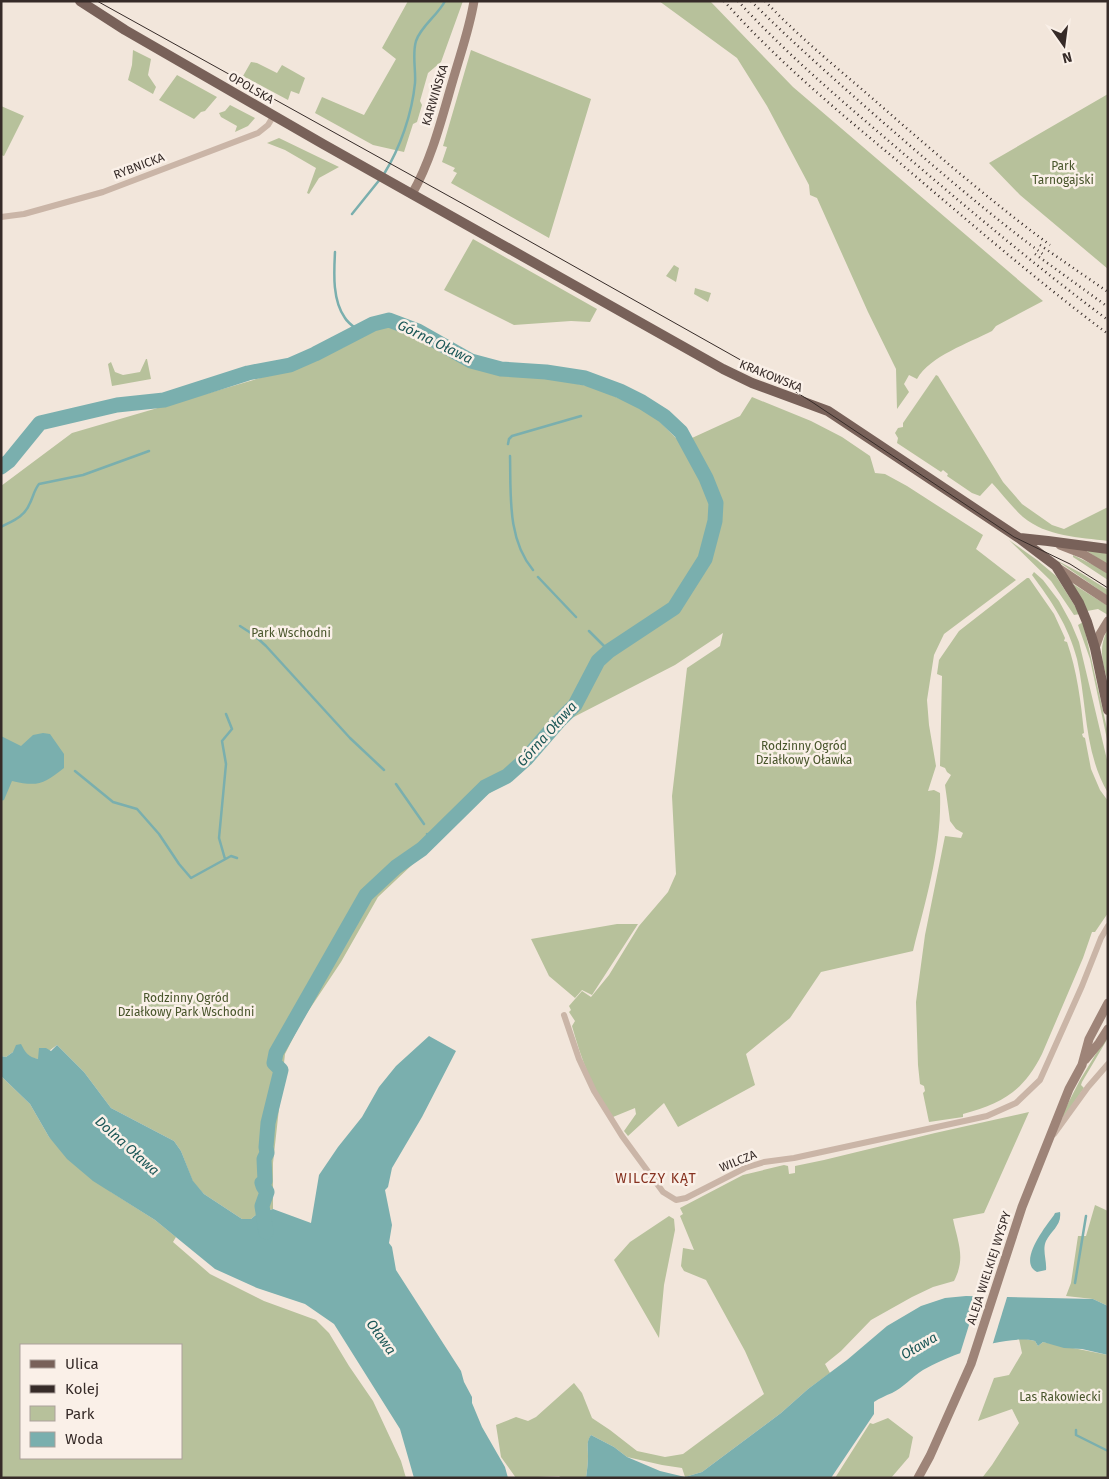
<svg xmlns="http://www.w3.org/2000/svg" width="1109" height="1479" font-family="'Fira Sans',sans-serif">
	<rect width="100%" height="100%" fill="#f2e6db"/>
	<path fill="#b7c19b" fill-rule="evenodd" d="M408 1H463L441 62 428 73 420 101 422 105 417 122 413 124 404 152 373 145 315 113 322 97 364 115 396 59 382 48Z
		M659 1H710L793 87 1043 301 996 326 992 331C969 343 930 356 917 379L909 375 904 384 909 392 897 409 896 369 868 312 817 198 810 195 809 185 767 106 737 58Z
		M133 50 151 59 148 75 156 87 153 94 128 80 132 65Z
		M471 50 591 99 549 238 451 183 457 173 453 171 455 168 442 162 447 147 443 146Z
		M251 62 257 63 277 73 282 65 305 78 299 94 291 91 288 100 243 76Z
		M177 75 217 97 205 111 201 112 194 119 159 100Z
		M1108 94V269L1020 195 989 163Z
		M230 105 255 118 248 126 235 132 237 126 221 117 219 113 225 111Z
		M1 106 24 116 4 156 1 155Z
		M279 138 339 167 319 178 309 194 307 193 316 168 285 150 267 143Z
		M473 239 597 309 590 322 571 321 514 325 444 290Z
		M674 265 679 268 676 282 666 276Z
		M695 288 711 293 708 302 694 294Z
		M377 327H396L476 369 510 375 537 376 593 387 650 412 681 443 740 416 752 397 811 421 842 437 870 456 875 473 885 474 907 486 983 535 976 549 1016 580 944 634 934 655 927 700 929 725 936 766 928 791 934 790 940 793C942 847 926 899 913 951L821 972 790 1018 746 1054 755 1085 678 1127 664 1103 628 1136 624 1131 636 1114 635 1108 613 1117C592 1090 581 1058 572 1026L575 1021 569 1012 571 1010 569 1006 582 991 591 997 609 975 639 926 668 892 676 874 672 796 687 668 720 646 723 633 675 665 566 721 530 765 484 797 378 897 341 962 301 1022 285 1054 273 1163V1209L257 1214 251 1219H242L204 1194 193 1182 181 1151 174 1141 111 1108 84 1072 57 1045 38 1059 31 1058 24 1051 13 1052 6 1057 1 1056V486L72 433 277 373 344 347Z
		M146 359H147L151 379 112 386 108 364 111 362 115 372 123 375 140 372Z
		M936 375 938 376 1003 482 1022 504 1052 525 1064 529 1108 507V541C1079 537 1047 537 1023 517 1012 507 1002 494 992 483L980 496 972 493 947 476 948 474 943 470 941 472 897 443 898 438 895 433 898 428 903 427V423Z
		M1009 540 1037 560 1056 576 1080 614 1074 615 1051 581Z
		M1087 550 1108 554V565L1087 551Z
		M1073 555 1108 572V580L1073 557Z
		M1056 560 1081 573 1108 590V596Z
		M1034 572 1043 580 1059 601 1071 623 1079 642 1108 764V793C1084 753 1087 703 1077 659 1068 625 1052 602 1032 575Z
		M1027 578H1029L1054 614 1065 638 1064 641 1067 642C1077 671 1081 702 1084 733L1082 734 1083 737 1085 738 1091 769 1100 790 1108 801V913L1095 932H1092L1083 958 1042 1054C1023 1092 1002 1103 963 1114V1117L929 1122 923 1093 925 1091 924 1086 920 1084 918 1065 916 1002 925 935 945 836 961 838 963 833 956 829 950 821 945 785 951 775 947 772 945 768 940 766 942 676 937 674 939 660 959 631Z
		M1073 584 1108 606V615L1098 609 1087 611Z
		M1083 622 1108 733V744L1090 659 1078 625Z
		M1108 629V681C1102 663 1098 647 1108 629Z
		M617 924H638L592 995 582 990 575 998 549 976 531 939Z
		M1108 1034V1038L1082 1082 1081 1085 1084 1088 1063 1118 1062 1115 1080 1080Z
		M1 1076 30 1104 49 1137 111 1192 155 1220 176 1237 173 1242 210 1274 264 1301 316 1320 329 1333 349 1366 373 1401 401 1461 406 1478H1ZM21 1345H181V1458H21Z
		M1029 1112 984 1213 953 1219C958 1243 966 1258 954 1281L933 1287 912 1297 871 1320 841 1351 825 1364 830 1373 808 1389 781 1413 702 1472 685 1477 682 1468 662 1465 627 1457 614 1447 591 1435C586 1443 588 1447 588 1456 588 1463 587 1471 586 1478H562L559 1476 516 1478 501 1457 496 1425 516 1417 528 1421 536 1417 574 1383 582 1393 592 1418 610 1430 637 1451 665 1457 683 1454 764 1394 745 1351 706 1280 684 1271 681 1266 683 1248 694 1250 680 1216 683 1214 680 1208 743 1175 784 1165 788 1166 789 1174 795 1173V1166L824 1160 935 1133Z
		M1095 1205 1108 1211V1306L1093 1299 1066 1296 1071 1283 1078 1236H1086Z
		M669 1216 674 1219 675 1230 664 1285 659 1338 614 1260 630 1242Z
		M1019 1339H1026L1035 1341 1038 1346 1043 1342 1108 1355V1478H982L992 1465 1019 1423 1012 1409 978 1421 994 1378 1009 1375 1022 1353Z
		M888 1418 913 1437 909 1457 891 1478H835L870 1423 873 1424Z"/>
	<path fill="#7aafae" d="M43 733 50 734 64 754V768C44 784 38 787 12 781L4 800 1 801V736L21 746 33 735Z
		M429 1036 456 1051 422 1117 392 1168 388 1187 385 1190 392 1225 389 1243 392 1247 396 1270 461 1371 464 1382 472 1397V1403L482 1427 505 1467 508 1478H414L400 1429 334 1324 305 1304 257 1288 215 1269 155 1220 93 1181 67 1159 49 1137 30 1104 1 1076V1056L6 1057 13 1052 16 1045 21 1044C25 1052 28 1057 38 1059L39 1048H46L51 1051 57 1045 84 1072 111 1108 174 1141 181 1151 193 1181 204 1194 242 1219H251L257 1214 273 1209 311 1223 319 1175 338 1147 362 1117 379 1087 396 1066Z
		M1060 1212C1062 1225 1051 1231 1046 1241 1042 1250 1047 1261 1046 1270L1037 1272C1017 1262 1046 1226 1054 1215L1055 1213Z
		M966 1296 1093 1299 1108 1306V1355L1082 1349 1064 1348 1043 1342 1038 1346 1035 1341C1006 1334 949 1355 923 1370 912 1377 903 1388 892 1393 885 1396 880 1398 874 1402V1414L831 1478H586C587 1471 588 1463 588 1456 588 1447 586 1442 591 1435L614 1447 627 1457 660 1471 685 1477 702 1472 781 1413 808 1389 847 1360 887 1326 921 1306 945 1298Z"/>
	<path fill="#f2e6db" d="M979 1293 1008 1294 992 1346 959 1357Z"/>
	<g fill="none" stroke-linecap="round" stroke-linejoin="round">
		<path stroke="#7aafae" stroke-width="2.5" d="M384 174C400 148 412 114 415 83 416 70 412 54 416 41 421 26 438 15 445 1
			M352 214 381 178
			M335 252C334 272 332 300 345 318 348 323 354 327 359 331
			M508 444 509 439 512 436 581 416
			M510 456C511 494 507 539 533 570
			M1 527C12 521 24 517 29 505 33 498 34 490 39 484L83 475 149 451
			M538 577 576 617
			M240 626 254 635 266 646 350 738 384 770
			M589 631 609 651
			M75 771 113 802 137 809 159 834 179 864 191 878 231 856 237 858
			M396 784 424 824
			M427 834 431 841
			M225 859 219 838 226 764 222 741 232 729 226 714
			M1075 1283 1086 1216
			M1076 1430V1435L1108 1451"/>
		<path stroke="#7aafae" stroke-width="15" d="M1 467 9 461 40 423 117 405 164 400 248 373 290 365 315 354 373 324 389 320 418 331 471 361 501 369 546 372 585 378 620 391 642 402 664 416 681 432 706 478 716 503 715 521 705 559 674 608 609 651 598 661 575 705 558 722 526 759 507 776 485 787 422 849 396 867 366 895 276 1053 274 1063 281 1070 268 1123 266 1147 267 1153 264 1159 265 1181 262 1183 263 1186 267 1192 262 1206 266 1232"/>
		<path stroke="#cab5a7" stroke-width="6" d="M1 217 24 214 103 192 258 133 268 125 274 115
			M564 1015 579 1059 594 1091 622 1136 663 1192 676 1200 686 1198 745 1168 764 1162 794 1158 969 1120 987 1116 1016 1103 1040 1080 1082 986 1101 938 1108 926
			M1054 1134 1088 1087 1108 1064"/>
		<path stroke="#9e8478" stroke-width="9" d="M412 194C433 157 443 113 455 73 462 49 470 26 474 1
			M1060 545 1083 554 1108 569
			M1058 568 1108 601
			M1095 648 1100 634 1108 621
			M1085 1060 1099 1043 1108 1029
			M918 1478 930 1456 971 1364 1022 1207 1069 1089 1082 1065 1089 1039 1108 1003"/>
		<path stroke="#786159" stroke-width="10" d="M80 1 125 30 323 144 723 369 752 383 828 411 1019 538 1056 566 1079 603 1087 622 1095 648 1108 710
			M1020 538 1048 541 1108 549"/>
		<path stroke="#362b28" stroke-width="1" d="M97 1 474 210 778 381 812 402 1014 537 1070 564 1108 588"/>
		<path stroke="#362b28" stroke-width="2.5" stroke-dasharray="1 4" stroke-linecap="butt" d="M724 1C777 61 839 112 900 163 968 221 1036 280 1108 334
			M738 1C789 57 848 106 905 155 972 212 1038 268 1108 320
			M751 1C792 42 834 79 877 117 931 164 986 212 1044 255
			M765 1C798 36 836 67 872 98 929 148 988 199 1050 245
			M1040 245 1108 292
			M1035 254 1108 307"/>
	</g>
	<g text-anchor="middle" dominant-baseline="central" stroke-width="5" stroke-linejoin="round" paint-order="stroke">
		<g font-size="12" fill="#362b28" stroke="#faf0e8">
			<text transform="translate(251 88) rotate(30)">OPOLSKA</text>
			<text transform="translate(435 95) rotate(-73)">KARWIŃSKA</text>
			<text transform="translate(139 166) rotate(-21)">RYBNICKA</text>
			<text transform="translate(771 376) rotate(22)">KRAKOWSKA</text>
			<text transform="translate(738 1161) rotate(-22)">WILCZA</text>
			<text transform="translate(989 1268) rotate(-72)">ALEJA WIELKIEJ WYSPY</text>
		</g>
		<g font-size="12" fill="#48552b" stroke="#faf0e8">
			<text x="1063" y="166">Park<tspan x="1063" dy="14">Tarnogajski</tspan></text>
			<text x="291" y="633">Park Wschodni</text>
			<text x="804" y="746">Rodzinny Ogród<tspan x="804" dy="14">Działkowy Oławka</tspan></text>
			<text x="186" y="998">Rodzinny Ogród<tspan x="186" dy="14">Działkowy Park Wschodni</tspan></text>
			<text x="1060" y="1397">Las Rakowiecki</text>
		</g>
		<g font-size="14" font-style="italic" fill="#1d5858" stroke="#faf0e8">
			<text transform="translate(435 342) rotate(26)">Górna Oława</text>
			<text transform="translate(547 734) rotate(-48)">Górna Oława</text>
			<text transform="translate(127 1146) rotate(42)">Dolna Oława</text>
			<text transform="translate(381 1337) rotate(54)">Oława</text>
			<text transform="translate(919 1346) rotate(-30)">Oława</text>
		</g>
		<g font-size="14" letter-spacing="1" fill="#863220" stroke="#faf0e8">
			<text x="656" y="1178">WILCZY KĄT</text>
		</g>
	</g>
	<rect width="1109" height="1479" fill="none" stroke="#362b28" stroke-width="5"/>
	<rect x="20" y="1344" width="162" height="115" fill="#faf0e8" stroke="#aca19b"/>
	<rect x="30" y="1360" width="25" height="8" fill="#786159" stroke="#aca19b"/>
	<text x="65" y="1369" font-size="15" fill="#362b28">Ulica</text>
	<rect x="30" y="1385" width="25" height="8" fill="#362b28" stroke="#aca19b"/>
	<text x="65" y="1394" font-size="15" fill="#362b28">Kolej</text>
	<rect x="30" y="1406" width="25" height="15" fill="#b7c19b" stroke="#aca19b"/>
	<text x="65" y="1419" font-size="15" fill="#362b28">Park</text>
	<rect x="30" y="1432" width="25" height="15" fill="#7aafae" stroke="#aca19b"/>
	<text x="65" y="1444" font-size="15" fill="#362b28">Woda</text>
	<g transform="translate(1064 45) rotate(166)" stroke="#faf0e8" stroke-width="4" paint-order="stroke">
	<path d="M0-4L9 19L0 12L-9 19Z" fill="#362b28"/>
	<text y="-8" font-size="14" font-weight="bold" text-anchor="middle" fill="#362b28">N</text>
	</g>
</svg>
